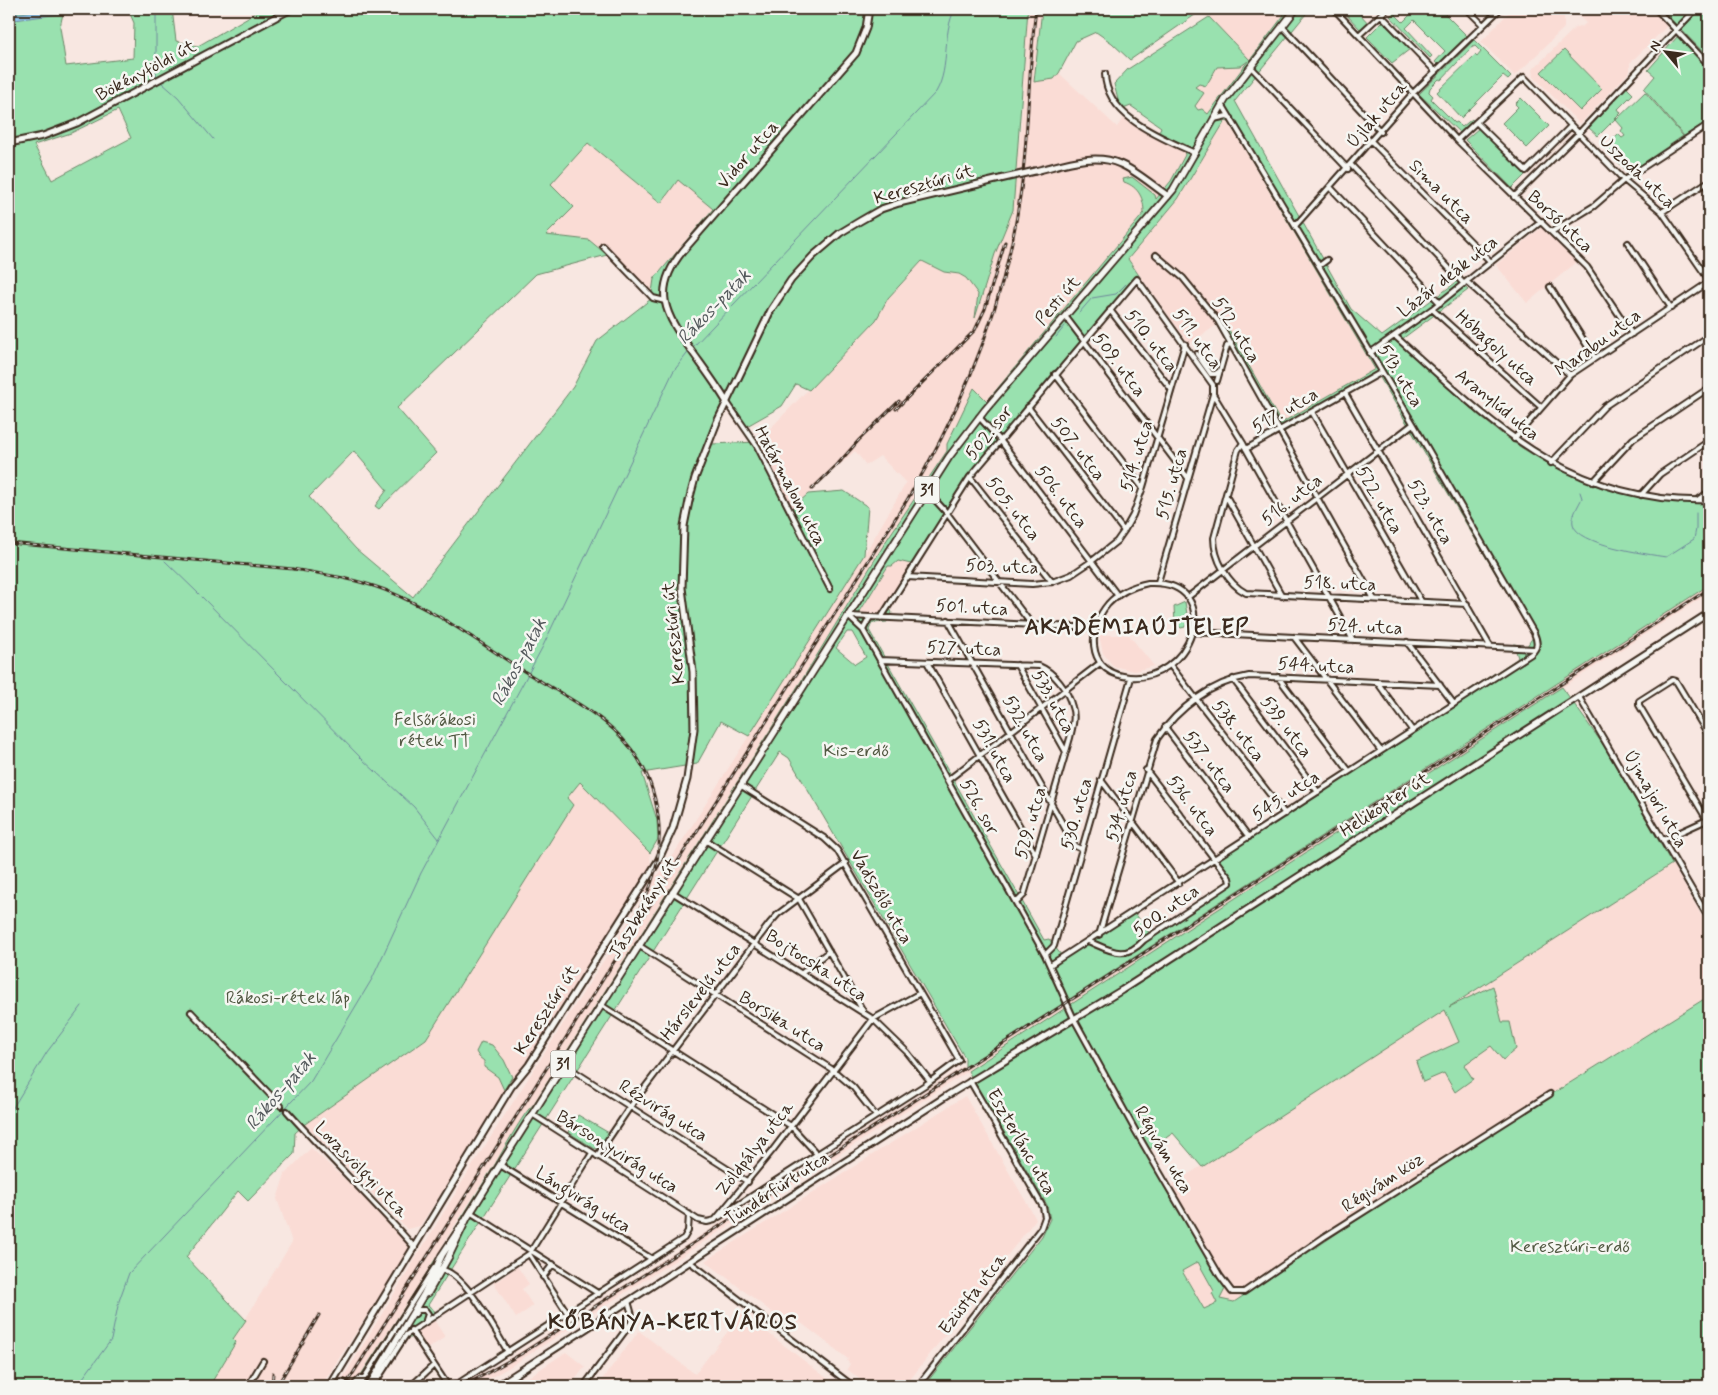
<svg xmlns="http://www.w3.org/2000/svg" width="1718" height="1395" font-family="Mynerve,sans-serif">
	<rect width="100%" height="100%" fill="#f8e7e1"/>
	<filter id="ink" filterUnits="userSpaceOnUse"><feTurbulence type="fractalNoise" baseFrequency=".02" numOctaves="2"/><feDisplacementMap in="SourceGraphic" scale="10" xChannelSelector="R" yChannelSelector="G"/><feConvolveMatrix kernelMatrix="1 2 1 2 8 2 1 2 1" color-interpolation-filters="sRGB"/></filter>
	<g filter="url(#ink)">
		<path fill="#fadcd5" d="M1028 9H1033L1034 12V9H1042L1037 47 1054 79 1059 73 1117 127 1123 118 1184 151 1185 155 1171 181 986 401 974 389 947 444V451L888 538 805 675 533 1105 526 1111 513 1135 448 1236 419 1286 359 1378 351 1386H338L469 1171 640 904 653 874 658 875 665 868 864 555 906 483 880 456 866 465 855 451 789 511 757 442 876 320 888 298 922 261 944 272 959 274 966 278 978 294 976 315 995 254 1020 139Z
			M1199 9H1279L1284 14 1208 114 1195 106 1194 88 1199 84 1206 86 1217 67 1241 66 1250 60Z
			M1512 9H1561L1564 12V28L1515 76 1481 42Z
			M1581 9H1653L1669 24 1630 63V71L1580 124 1534 77 1533 69 1575 28 1579 26 1582 27 1586 23 1576 13Z
			M1225 121 1228 122 1375 369 1281 423 1224 320 1189 344 1128 259 1178 199Z
			M588 143 661 203 678 180 713 208 654 279 651 299 607 255 589 240 546 235 574 207 550 185Z
			M1543 226 1578 261 1527 303 1496 265Z
			M898 561 911 564 880 615 859 613 888 566H892Z
			M1709 585V593L671 1263 508 1368 475 1386H458L504 1362 581 1313Z
			M1099 635H1129L1154 666 1134 671 1113 666 1103 653Z
			M580 782 650 853 651 869 420 1226 407 1229 305 1124 426 1039 573 805 567 798Z
			M1672 864 1709 929V996L1456 1154 1234 1302 1220 1299 1167 1188Z
			M965 1096 1036 1219 905 1386H868L847 1369 850 1364 847 1361 848 1359 800 1322 794 1329 705 1261Z
			M311 1148 386 1217 411 1248 321 1386H218L213 1380 236 1342 233 1340 292 1242 277 1199 285 1174Z
			M1198 1262 1215 1292 1217 1303 1204 1309 1182 1271Z
			M517 1266 529 1284 522 1289 533 1306 516 1318 493 1282 499 1280Z
			M742 1313 837 1386H597L639 1331 695 1374Z
			M434 1320 445 1337 427 1349 416 1332Z
			M566 1352 585 1367 570 1386H515Z"/>
		<path fill="#99e1af" stroke="#6a8666" fill-rule="evenodd" d="M9 9H64L60 27 66 66 133 58 134 23 128 9H172L176 41 198 46 262 9H1028L1013 210 995 254 975 318 978 294 966 278 959 274 944 272 922 261 888 298 876 320 809 390 796 384 782 406 747 426 728 403 712 444 757 442 789 511 808 494 844 491 868 507 864 555 749 736 721 721 697 764 642 773 657 820 658 839 650 853 580 782 567 798 573 805 426 1039 305 1124 295 1133 294 1154 248 1201 238 1191 186 1257 246 1320 233 1339 236 1342 213 1380 218 1386H9ZM118 110 131 138 52 180 34 145 71 133ZM588 143 661 203 678 180 713 209 654 279 651 299 597 341 573 387 413 597 356 549 309 497 354 451 387 490 375 506 379 509 436 453 397 408 536 274 607 255 589 240 546 235 574 207 551 184Z
			M1042 9H1199L1202 10 1130 60 1112 43 1096 32 1076 41 1059 73 1054 79 1034 82Z
			M1279 9H1310L1235 101 1351 309 1382 336 1458 281 1468 290 1398 342C1435 375 1472 413 1513 442 1570 481 1640 505 1709 502V585L965 1067V1058L789 758 780 752 428 1305 440 1316 416 1332 411 1338H407L377 1386H351L359 1378C405 1307 450 1237 494 1166 502 1153 524 1111 533 1105L805 675 888 538 947 451V444L974 388 987 401 1144 213C1144 199 1139 187 1124 182L1123 179 1132 177 1155 195 1156 199 1171 181 1185 155 1184 151 1157 136 1161 127 1131 106 1123 109 1119 104 1114 84 1128 69 1209 17 1250 60 1284 15ZM1248 61 1208 114 1202 109 1198 110 1195 106 1204 93 1195 87 1199 84 1206 86 1217 67 1241 66ZM1225 121 1229 122 1375 369 1281 423 1223 319 1216 324 1279 435 1379 376 1533 637 1527 646 1514 644 1518 658 1211 859 1228 883 1150 934 1132 909 1061 955 1049 939 1044 940 869 630 872 623 887 622 892 613 890 608 974 475 1136 284 1140 277 1128 259 1178 199ZM898 561 911 564 880 615 859 613 888 566H892ZM847 632H852L866 657 855 664 836 648Z
			M1341 9H1365L1360 14 1369 24 1362 31Z
			M1416 9H1440L1467 36 1438 65 1435 62 1445 51 1414 20 1406 28 1432 56 1430 58 1390 16 1396 11 1398 13 1396 15 1403 22Z
			M1661 9H1709V58L1708 57Z
			M1382 22 1410 49 1392 63 1367 37Z
			M1678 36 1709 68V120L1684 136 1644 89 1655 76 1648 70Z
			M1474 40 1511 77 1508 80 1503 76 1461 118 1437 92 1475 55 1477 57 1481 52 1475 46 1471 48 1441 80 1439 79 1430 88 1429 92 1433 96 1431 99 1455 123 1457 122 1462 127 1472 119 1473 121 1461 134 1419 94Z
			M1564 50 1602 89 1580 111 1541 72Z
			M1626 87 1633 94 1618 109 1621 113 1598 136 1589 128Z
			M1645 92 1683 136 1629 173 1607 150 1613 144 1611 141 1618 134 1622 138 1625 136 1621 131 1623 128 1616 120Z
			M1521 98 1549 126 1527 148 1502 123 1518 107 1515 104Z
			M1479 128 1525 175 1512 188 1465 140Z
			M1185 602 1188 620 1185 627 1181 628 1175 623 1174 607Z
			M1562 687 1604 746 1672 864 1449 1007 1493 986 1502 1022H1510L1516 1049 1503 1060 1491 1046 1464 1065 1473 1079 1455 1092 1444 1073 1423 1082 1416 1062 1459 1042 1445 1010 1202 1167 1173 1133 1147 1151 1225 1289 1220 1299 1234 1302 1456 1154 1709 996V1386H924L1042 1236 1050 1219 1047 1205 968 1071ZM1198 1262 1214 1291 1212 1293 1217 1303 1204 1309 1182 1271Z
			M481 1042 492 1045 504 1060 512 1077 504 1090 498 1077 484 1067V1061L479 1057 476 1052Z
			M578 1115 609 1133 600 1146 595 1149 568 1132Z"/>
		<path fill="#90c7ee" stroke="#6e889b" d="M50 9H60V14L14 20 13 14Z"/>
		<g fill="none" stroke-linecap="round" stroke-linejoin="round">
			<path stroke="#6e889b" stroke-width="1" d="M9 9H11
				M156 9V76
				M162 83 178 97 213 139
				M1079 313 1092 298 1116 294 1128 282
				M1056 337 1065 326
				M693 347 936 92C951 66 941 35 955 9
				M1580 492 1582 498C1579 505 1571 516 1573 524 1577 545 1647 554 1666 557L1694 539 1696 529V513
				M165 561 199 594
				M202 597 363 760 414 807 439 839
				M9 1114 47 1052 82 1006
				M77 1386 111 1340 119 1301 129 1273 311 1081 372 979 421 873 542 648 673 372 690 350"/>
			<g stroke="#3b2a1e" stroke-width="8">
				<path id="street" d="M1334 9 1457 140 1587 267 1632 334
					M1467 9 1483 25
					M1656 9 1709 65
					M1381 15 1436 72
					M1282 26 1381 132
					M1359 35 1387 9
					M1251 67 1348 169
					M1105 74C1106 117 1162 138 1195 153
					M1214 119 1227 116 1231 118
					M1476 122 1526 171 1571 126
					M1457 140 1524 77 1624 180 1662 212 1709 280
					M1372 142 1491 262
					M1351 165 1464 284
					M1331 188 1440 303
					M1514 197 1579 133 1696 9
					M1662 212 1709 181
					M1295 226 1412 94 1500 9
					M1553 231 1594 206 1624 180 1709 124
					M1628 243 1671 308
					M603 246 653 298 665 301
					M1156 255 1183 278 1218 321 1374 599
					M1319 266 1327 260
					M1467 282 1570 375
					M1550 287 1595 358
					M1432 309 1541 407
					M1110 310 1171 389
					M1065 316 1188 478
					M1395 336C1491 422 1570 505 1709 500
					M1370 353 1432 309 1542 221
					M1197 354 1211 374H1215L1220 371
					M1382 372 1246 449 1243 443 1238 450 1214 538C1214 559 1228 584 1246 593L1467 604
					M1055 374 1142 487
					M1217 381 1227 346 1231 343
					M1345 393 1490 646
					M726 401 757 446 830 589
					M1028 407 1124 531
					M1312 412 1421 601
					M979 417 1000 440 1118 596
					M1514 439 1570 375 1709 282
					M1246 449 1353 640
					M1551 463 1605 406 1709 336
					M970 477 1052 582
					M1593 482 1633 439 1709 388
					M927 491 946 512 1032 625
					M1641 495 1660 474 1709 441
					M1226 496 1282 596
					M1699 499 1709 492
					M907 577 1032 584 1052 582 1071 575 1092 561 1117 541 1124 531 1133 515 1143 487 1185 344
					M1158 582 1213 394
					M1148 583C1230 579 1191 690 1123 676 1086 669 1088 627 1108 604 1119 592 1133 586 1148 583Z
					M1188 597 1413 424
					M848 616 863 630 1045 955 1074 1019 1135 1130 1220 1276 1232 1292H1244L1324 1237 1550 1094
					M850 616 1094 628
					M881 618 970 477 1137 279 1213 385V394L1243 443
					M948 620 1075 846 1081 849
					M863 630 870 617
					M1193 632 1535 649
					M1294 637 1381 751
					M1407 642 1454 704
					M880 660 1039 666C1054 672 1068 690 1072 707 1076 717 1072 728 1070 738L1024 895 1016 903
					M927 662 1036 855
					M1017 665 1066 752
					M1170 665 1285 814
					M1278 677 1349 771
					M1233 679 1318 792
					M1377 682 1412 730
					M1579 697 1705 912 1709 915
					M1165 727 1249 837
					M948 780 1100 663
					M1101 780 1179 883
					M1707 820 1639 705V701L1672 680 1676 681 1709 736
					M705 840 799 899 863 1011
					M1663 840 1709 819
					M672 892 873 1019 907 1052 930 1081
					M1099 935 1157 739C1178 708 1212 682 1249 676L1440 685
					M1088 941C1111 951 1125 961 1144 940L1230 883 1229 878 1146 770
					M638 945 833 1070 853 1087 876 1116
					M1045 955 1054 946 1131 678
					M1050 965 1531 654C1538 648 1538 642 1534 633L1414 425 1222 104
					M802 973 829 951
					M601 1005 791 1126 817 1154
					M191 1012 281 1106
					M563 1064 748 1182
					M287 1111C329 1158 374 1201 415 1248
					M532 1114 698 1220 707 1222 715 1220 772 1151 873 1019 920 993
					M597 1156 630 1107 770 923 778 914 846 863
					M500 1165 652 1259
					M470 1212 599 1294
					M719 1217 928 1083 959 1060 837 850 824 838 740 785
					M529 1254 568 1314
					M690 1262 853 1386
					M439 1269C465 1271 495 1331 508 1352
					M543 1277 553 1264
					M415 1314 418 1310H425L428 1314 426 1320
					M411 1330 448 1386
					M328 1384 343 1382 352 1386
					M248 1386 263 1361
					M353 1386 361 1378
					M359 1386 434 1268
					M373 1386 406 1335 529 1254 592 1153
					M411 1386 434 1365
					M454 1386 684 1238 688 1231 689 1214
					M584 1386 631 1323 632 1315 628 1301
					M918 1386 1041 1228 1045 1217 1043 1207 970 1081"/>
			</g>
			<g stroke="#3b2a1e" stroke-width="9">
				<path id="secondary" d="M9 143 43 136 77 123 291 9
					M1035 171C1061 165 1094 152 1120 164 1137 171 1152 185 1168 196
					M726 401C716 384 703 367 691 350 665 314 651 290 683 251L856 53 866 28 869 9
					M330 1386 511 1087 529 1065 658 861 673 828 687 779 694 729 693 672 682 588 684 526 689 501 695 478 717 422 771 310 791 280 813 256 840 233 860 221 881 209 899 203 1000 179
					M497 1386 948 1095 1122 990 1709 613"/>
			</g>
			<g stroke="#3b2a1e" stroke-width="9">
				<path id="primary" d="M424 1294 428 1293 448 1258 467 1218 500 1165 949 457 985 410 1173 190 1225 100 1296 9
					M369 1386 424 1294 442 1255 464 1222"/>
			</g>
			<use href="#street" stroke="#f6f6f2" stroke-width="4"/>
			<use href="#secondary" stroke="#f6f6f2" stroke-width="5"/>
			<use href="#primary" stroke="#f6f6f2" stroke-width="5.5"/>
			<g stroke="#3b2a1e" stroke-width="3">
				<path id="rail" d="M896 409 975 330 985 309 1005 242
					M836 466 859 440 899 401
					M812 489 841 461
					M9 543 293 569C324 574 356 579 385 590 433 609 476 640 519 668 550 688 586 705 614 730 664 776 673 852 639 910
					M272 1386 273 1373
					M277 1386 319 1315
					M345 1386 907 500C965 404 1006 301 1021 190 1029 130 1028 69 1036 9
					M464 1386 521 1354 1709 589"/>
			</g>
			<use href="#rail" stroke="#f6f6f2" stroke-width="1" stroke-dasharray="4" stroke-linecap="butt"/>
			<g stroke="#3b2a1e" stroke-width="9" stroke-linecap="butt">
				<path id="secondary-bridge" d="M1000 179 1035 171"/>
			</g>
			<use href="#secondary-bridge" stroke="#f6f6f2" stroke-width="5"/>
		</g>
	</g>
	<g text-anchor="middle" dominant-baseline="central" stroke-width="5" stroke-linejoin="round" paint-order="stroke">
		<g fill="#f6f6f2" stroke="#73675e" stroke-width="1">
			<rect x="914.5" y="476.5" width="25" height="27" rx="4"/>
			<rect x="550.5" y="1050.5" width="25" height="27" rx="4"/>
		</g>
		<g font-size="16" font-weight="bold" fill="#3b2a1e">
			<text x="927" y="490">31</text>
			<text x="563" y="1064">31</text>
		</g>
		<g font-size="18" fill="#3b2a1e" stroke="#f6f6f2">
			<text transform="translate(146 71) rotate(-28)">Bökényföldi út</text>
			<text transform="translate(1377 115) rotate(-49)">Újlak utca</text>
			<text transform="translate(748 155) rotate(-49)">Vidor utca</text>
			<text transform="translate(1637 172) rotate(44)">Uszoda utca</text>
			<text transform="translate(924 185) rotate(-16)">Keresztúri út</text>
			<text transform="translate(1441 192) rotate(45)">Sima utca</text>
			<text transform="translate(1560 222) rotate(43)">Borsó utca</text>
			<text transform="translate(1448 277) rotate(-38)">Lázár deák utca</text>
			<text transform="translate(1058 301) rotate(-49)">Pesti út</text>
			<text transform="translate(1236 330) rotate(58)">512. utca</text>
			<text transform="translate(1197 339) rotate(54)">511. utca</text>
			<text transform="translate(1151 341) rotate(52)">510. utca</text>
			<text transform="translate(1598 343) rotate(-36)">Marabu utca</text>
			<text transform="translate(1496 348) rotate(42)">Hóbagoly utca</text>
			<text transform="translate(1119 365) rotate(53)">509. utca</text>
			<text transform="translate(1400 376) rotate(59)">513. utca</text>
			<text transform="translate(1497 405) rotate(39)">Aranylúd utca</text>
			<text transform="translate(1285 411) rotate(-30)">517. utca</text>
			<text transform="translate(989 433) rotate(-51)">502. sor</text>
			<text transform="translate(1078 449) rotate(52)">507. utca</text>
			<text transform="translate(1137 456) rotate(-73)">514. utca</text>
			<text transform="translate(1172 484) rotate(-74)">515. utca</text>
			<text transform="translate(790 486) rotate(62)">Határmalom utca</text>
			<text transform="translate(1061 497) rotate(53)">506. utca</text>
			<text transform="translate(1292 500) rotate(-38)">516. utca</text>
			<text transform="translate(1379 500) rotate(60)">522. utca</text>
			<text transform="translate(1013 509) rotate(52)">505. utca</text>
			<text transform="translate(1430 512) rotate(60)">523. utca</text>
			<text transform="translate(1002 567) rotate(2)">503. utca</text>
			<text transform="translate(1340 584) rotate(2)">518. utca</text>
			<text transform="translate(972 608) rotate(3)">501. utca</text>
			<text transform="translate(1365 627) rotate(3)">524. utca</text>
			<text transform="translate(674 633) rotate(-96)">Keresztúri út</text>
			<text transform="translate(964 649) rotate(2)">527. utca</text>
			<text transform="translate(1316 666) rotate(3)">544. utca</text>
			<text transform="translate(1053 702) rotate(61)">533. utca</text>
			<text transform="translate(1286 727) rotate(53)">539. utca</text>
			<text transform="translate(1025 729) rotate(61)">532. utca</text>
			<text transform="translate(1238 731) rotate(52)">538. utca</text>
			<text transform="translate(994 751) rotate(61)">531. utca</text>
			<text transform="translate(1209 762) rotate(53)">537. utca</text>
			<text transform="translate(1286 796) rotate(-33)">545. utca</text>
			<text transform="translate(1655 799) rotate(60)">Újmajori utca</text>
			<text transform="translate(1385 805) rotate(-33)">Helikopter út</text>
			<text transform="translate(1122 806) rotate(-74)">534. utca</text>
			<text transform="translate(1192 806) rotate(53)">536. utca</text>
			<text transform="translate(979 807) rotate(61)">526. sor</text>
			<text transform="translate(1077 814) rotate(-74)">530. utca</text>
			<text transform="translate(1031 823) rotate(-74)">529. utca</text>
			<text transform="translate(881 897) rotate(60)">Vadszőlő utca</text>
			<text transform="translate(644 908) rotate(-58)">Jászberényi út</text>
			<text transform="translate(1166 911) rotate(-35)">500. utca</text>
			<text transform="translate(816 966) rotate(33)">Bojtocska utca</text>
			<text transform="translate(701 992) rotate(-52)">Hárslevelű utca</text>
			<text transform="translate(547 1010) rotate(-57)">Keresztúri út</text>
			<text transform="translate(782 1022) rotate(32)">Borsika utca</text>
			<text transform="translate(663 1111) rotate(32)">Rézvirág utca</text>
			<text transform="translate(1021 1142) rotate(60)">Eszterlánc utca</text>
			<text transform="translate(755 1149) rotate(-52)">Zöldpálya utca</text>
			<text transform="translate(1163 1150) rotate(60)">Régivám utca</text>
			<text transform="translate(617 1152) rotate(32)">Bársonyvirág utca</text>
			<text transform="translate(361 1170) rotate(46)">Lovasvölgyi utca</text>
			<text transform="translate(1383 1183) rotate(-33)">Régivám köz</text>
			<text transform="translate(777 1189) rotate(-33)">Tündérfürt utca</text>
			<text transform="translate(583 1200) rotate(32)">Lángvirág utca</text>
			<text transform="translate(973 1294) rotate(-52)">Ezüstfa utca</text>
		</g>
		<g font-size="18" fill="#525842" stroke="#f6f6f2">
			<text x="435" y="720">Felsőrákosi<tspan x="435" dy="21">rétek TT</tspan></text>
			<text x="856" y="751">Kis-erdő</text>
			<text x="288" y="998">Rákosi-rétek láp</text>
			<text x="1570" y="1247">Keresztúri-erdő</text>
		</g>
		<g font-size="19" font-style="italic" fill="#54595c" stroke="#f6f6f2">
			<text transform="translate(714 307) rotate(-46)">Rákos-patak</text>
			<text transform="translate(519 662) rotate(-62)">Rákos-patak</text>
			<text transform="translate(281 1091) rotate(-49)">Rákos-patak</text>
		</g>
		<g font-size="22" font-weight="bold" letter-spacing="1" fill="#3b2a1e" stroke="#f6f6f2">
			<text x="1137" y="628">AKADÉMIAÚJTELEP</text>
			<text x="673" y="1323">KŐBÁNYA-KERTVÁROS</text>
		</g>
	</g>
	<rect width="1718" height="1395" fill="none" stroke="#f6f6f2" stroke-width="30"/>
	<rect x="15" y="15" width="1688" height="1365" fill="none" stroke="#3b2a1e" stroke-width="2" filter="url(#ink)"/>
	<g transform="translate(1666 52) rotate(299)" stroke="#f6f6f2" stroke-width="4" paint-order="stroke">
	<path d="M0-4L9 19L0 12L-9 19Z" fill="#3b2a1e"/>
	<text y="-8" font-size="14" font-weight="bold" text-anchor="middle" fill="#3b2a1e">N</text>
	</g>
</svg>
